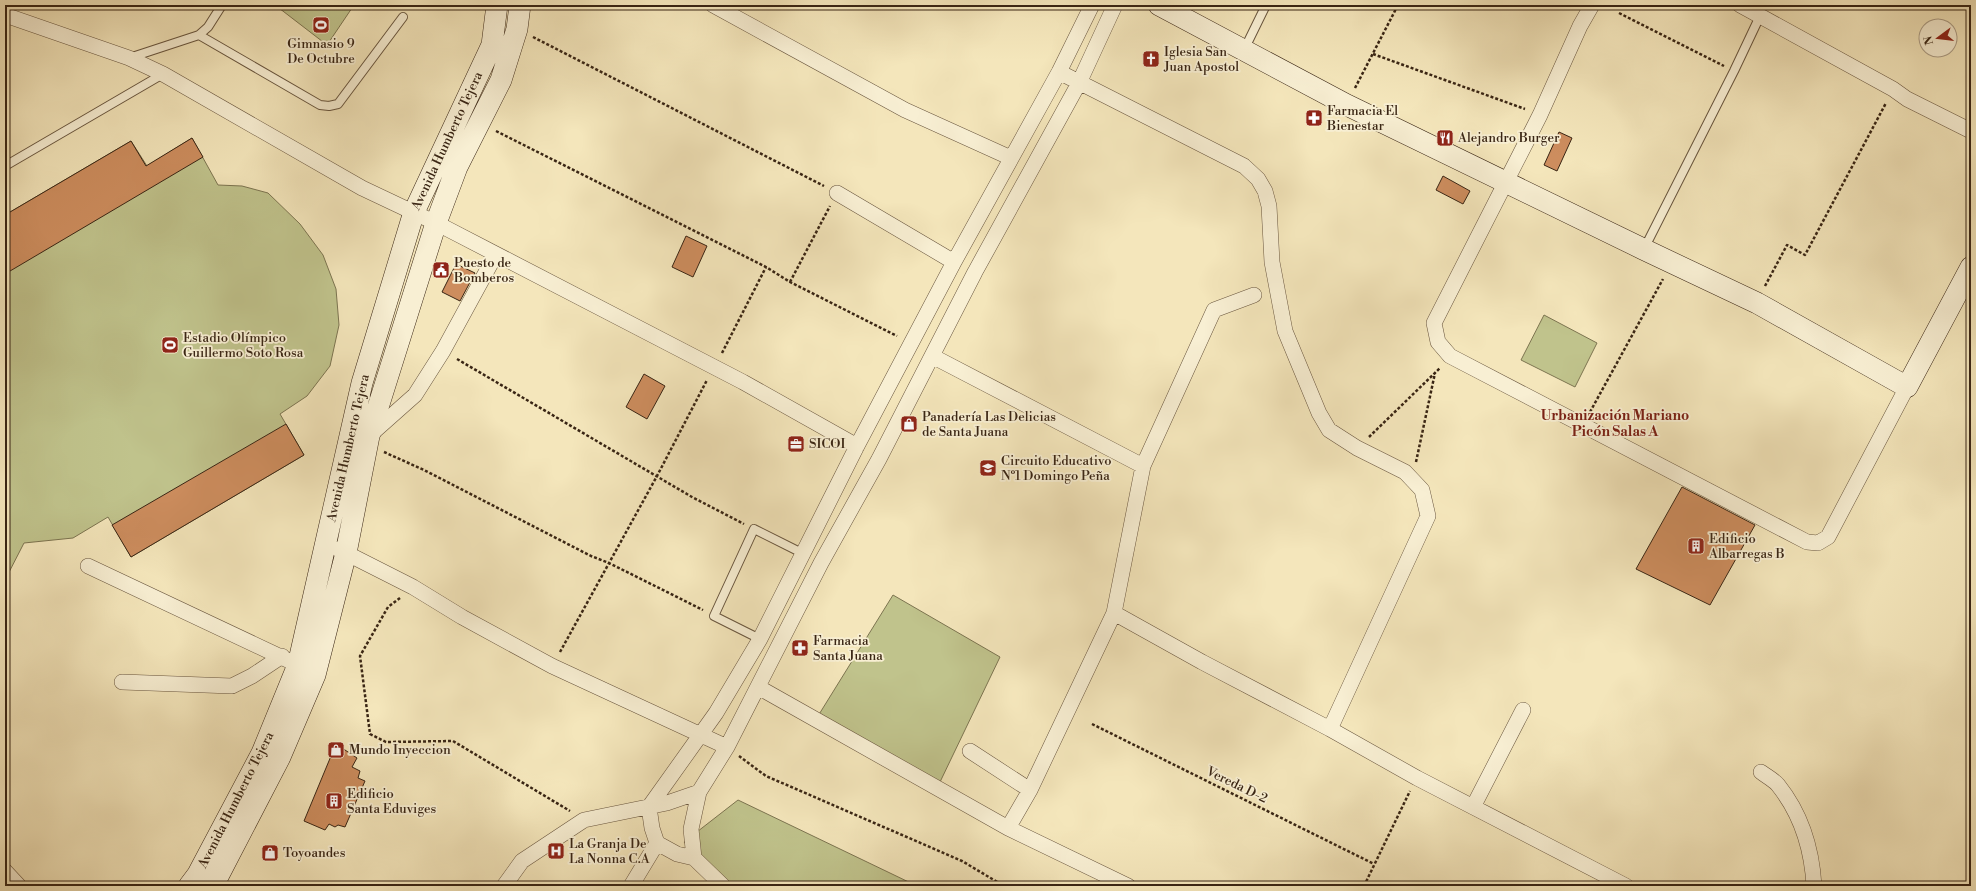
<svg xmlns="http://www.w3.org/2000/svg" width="1976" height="891" font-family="'Libre Bodoni',serif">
	<rect width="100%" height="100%" fill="#f4e6bb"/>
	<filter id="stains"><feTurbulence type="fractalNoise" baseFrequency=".005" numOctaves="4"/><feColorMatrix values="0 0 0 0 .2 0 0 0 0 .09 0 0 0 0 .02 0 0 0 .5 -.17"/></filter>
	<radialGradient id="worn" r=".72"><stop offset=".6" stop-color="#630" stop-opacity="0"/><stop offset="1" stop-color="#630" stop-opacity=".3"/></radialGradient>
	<path fill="#c0c38c" stroke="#7c7450" d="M275 5H354L327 45Z
		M192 138 218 185 242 186 268 193 300 224 323 255 336 289 339 325 330 366 307 396 280 414 304 455 131 557 108 517 73 538 24 543 5 580V215L131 141 147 166Z
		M1544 315 1597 343 1575 387 1521 360Z
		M893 595 1000 657 940 782 818 716Z
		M738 800 917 886H724L684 842Z"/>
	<path fill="#cd8d5e" stroke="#392514" d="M1559 132 1572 138 1557 171 1544 165Z
		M192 138 203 157 5 274V215L131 141 146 166Z
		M1443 176 1470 191 1463 204 1436 190Z
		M686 236 707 246 693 277 672 267Z
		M456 264 475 273 460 301 442 292Z
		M644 374 665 386 647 419 626 407Z
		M286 424 304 455 131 557 112 525Z
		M1682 487 1755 525 1710 605 1636 569Z
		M336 744 357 758 352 767 360 771 358 778 365 781 345 827 338 825 335 827 329 824 325 830 304 821Z"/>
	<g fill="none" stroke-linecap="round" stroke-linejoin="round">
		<g stroke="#68553e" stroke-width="10">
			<path id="lane" d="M199 35 320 105 329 106 338 104 403 17
				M1244 50 1266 5
				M129 58 199 35 208 27 222 5
				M5 166 163 74
				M1644 249 1734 71 1760 16
				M760 639 714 616 754 529 804 554"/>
		</g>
		<g stroke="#68553e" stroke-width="16">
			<path id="street" d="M713 5 905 110 1011 158
				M1592 5 1580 26 1540 115 1434 323 1438 342 1450 356 1807 542 1818 543 1828 537 1907 387
				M1740 5 1893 89 1907 99 1971 131
				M5 15 129 58 163 74 362 188 436 223 743 382 857 446
				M1059 72 1244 166 1258 179 1265 191 1269 206 1272 262 1285 331 1319 413 1329 430 1357 448 1405 472 1422 490 1428 516 1330 729
				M837 193 954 262
				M932 356 1143 466
				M370 435 415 395 443 351 496 254
				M338 549 413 587 462 617 552 666 727 747
				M88 566 298 665
				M1114 613 1202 662 1330 729 1417 778 1626 886
				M122 682 232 686 252 676 282 656
				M758 687 1008 828 1128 886
				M970 751 1030 790
				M1761 772C1766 776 1774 780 1778 785 1802 815 1812 849 1814 886
				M1473 807 1523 710
				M1008 828 1030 790 1114 613 1143 466 1214 310 1254 295
				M694 858 677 854 657 843 652 828 649 807 716 713 760 639 857 446 954 262 1059 72 1092 5
				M694 858 691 829 699 792 727 747 821 563 879 459 975 272 1079 83 1115 5
				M694 858 723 886
				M5 871 19 886
				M504 886 522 861 584 820 667 803 699 792
				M631 886 657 843"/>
		</g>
		<g stroke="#392514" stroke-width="22">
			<path id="secondary" d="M1159 5 1347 105 1643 249 1757 303 1907 387 1971 267
				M189 886 198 874 262 753 298 665 362 383 414 212 492 45 497 5
				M213 886 280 757 315 675 346 553 369 436 436 223 457 167 501 80 517 29 520 5"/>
		</g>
		<path stroke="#392514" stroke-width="2.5" stroke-dasharray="3 2" stroke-linecap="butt" d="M1619 13 1724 66
			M533 37 824 186
			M1373 54 1525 109
			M1355 88 1398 5
			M496 131 766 267 790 282 897 336
			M790 282 830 206
			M1765 286 1787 245 1805 255 1886 103
			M722 353 766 267
			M457 359 692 497 744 524
			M1590 412 1663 279
			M1369 437 1440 368
			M384 452 424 470 591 556 609 563 703 610
			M1416 462 1435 373
			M400 598 388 607 360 656 370 734 386 742 453 741 570 811
			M560 652 657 476 707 380
			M1092 724 1374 864
			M739 756 766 776 962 861 1004 886
			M1364 886 1410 791"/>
		<use href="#lane" stroke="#f8efd3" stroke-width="8"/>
		<use href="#street" stroke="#f8efd3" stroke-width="15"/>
		<use href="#secondary" stroke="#f8efd3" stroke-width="21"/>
	</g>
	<defs>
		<g id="stadium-square" transform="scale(0.9)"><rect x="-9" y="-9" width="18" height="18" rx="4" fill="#8f2418" stroke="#f8efd3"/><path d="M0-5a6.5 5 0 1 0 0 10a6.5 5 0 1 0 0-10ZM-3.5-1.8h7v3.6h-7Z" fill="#fff"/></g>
		<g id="church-square" transform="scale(0.9)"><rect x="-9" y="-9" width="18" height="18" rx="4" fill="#8f2418" stroke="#f8efd3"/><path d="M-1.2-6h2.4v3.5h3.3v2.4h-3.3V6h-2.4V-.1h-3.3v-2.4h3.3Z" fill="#fff"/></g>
		<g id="pharmacy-square" transform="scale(0.9)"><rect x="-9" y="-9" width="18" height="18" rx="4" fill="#8f2418" stroke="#f8efd3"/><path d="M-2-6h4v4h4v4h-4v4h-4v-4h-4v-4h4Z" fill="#fff"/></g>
		<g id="restaurant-square" transform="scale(0.9)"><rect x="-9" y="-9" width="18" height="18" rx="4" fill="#8f2418" stroke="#f8efd3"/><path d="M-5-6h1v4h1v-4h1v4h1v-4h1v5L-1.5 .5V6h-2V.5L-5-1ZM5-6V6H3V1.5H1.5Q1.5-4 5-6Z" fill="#fff"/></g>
		<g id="civic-square" transform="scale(0.9)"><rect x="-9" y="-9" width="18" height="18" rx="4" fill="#8f2418" stroke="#f8efd3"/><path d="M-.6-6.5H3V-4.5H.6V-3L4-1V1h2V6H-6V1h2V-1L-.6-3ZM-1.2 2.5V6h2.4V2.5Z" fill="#fff"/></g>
		<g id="shop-square" transform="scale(0.9)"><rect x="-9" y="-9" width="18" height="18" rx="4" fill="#8f2418" stroke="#f8efd3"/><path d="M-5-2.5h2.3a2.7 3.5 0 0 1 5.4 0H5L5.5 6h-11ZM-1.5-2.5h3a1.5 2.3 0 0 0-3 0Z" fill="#fff"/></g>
		<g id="office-square" transform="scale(0.9)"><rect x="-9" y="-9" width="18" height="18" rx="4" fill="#8f2418" stroke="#f8efd3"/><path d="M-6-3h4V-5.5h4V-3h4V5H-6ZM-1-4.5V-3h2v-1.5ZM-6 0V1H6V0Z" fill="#fff"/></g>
		<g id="school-square" transform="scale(0.9)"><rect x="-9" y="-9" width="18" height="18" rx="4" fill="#8f2418" stroke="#f8efd3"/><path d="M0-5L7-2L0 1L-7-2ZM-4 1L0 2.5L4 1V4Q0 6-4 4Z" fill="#fff"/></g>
		<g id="building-square" transform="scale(0.9)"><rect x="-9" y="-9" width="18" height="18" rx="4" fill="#8f2418" stroke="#f8efd3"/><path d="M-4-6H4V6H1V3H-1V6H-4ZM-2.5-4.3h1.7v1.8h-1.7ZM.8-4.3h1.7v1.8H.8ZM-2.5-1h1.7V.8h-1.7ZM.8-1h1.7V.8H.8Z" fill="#fff"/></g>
		<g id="hospital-square" transform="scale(0.9)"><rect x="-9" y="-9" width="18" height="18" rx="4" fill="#8f2418" stroke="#f8efd3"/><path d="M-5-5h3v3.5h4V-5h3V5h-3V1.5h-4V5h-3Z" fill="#fff"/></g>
	</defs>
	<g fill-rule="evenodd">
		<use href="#stadium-square" x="321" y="25"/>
		<use href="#church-square" x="1151" y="59"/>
		<use href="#pharmacy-square" x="1314" y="118"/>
		<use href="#restaurant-square" x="1445" y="138"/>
		<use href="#civic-square" x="441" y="270"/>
		<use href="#stadium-square" x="170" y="345"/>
		<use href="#shop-square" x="909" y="424"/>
		<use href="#office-square" x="796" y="444"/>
		<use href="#school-square" x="988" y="468"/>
		<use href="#building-square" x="1696" y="546"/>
		<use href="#pharmacy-square" x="800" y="648"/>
		<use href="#shop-square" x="336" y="750"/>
		<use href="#building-square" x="334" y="801"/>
		<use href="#hospital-square" x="556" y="851"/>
		<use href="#shop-square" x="270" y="853"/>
	</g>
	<g text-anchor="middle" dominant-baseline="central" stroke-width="3.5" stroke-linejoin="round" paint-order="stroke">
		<g font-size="13" fill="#392514" stroke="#f8efd3" text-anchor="start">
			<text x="321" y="44" text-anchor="middle">Gimnasio 9<tspan x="321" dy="15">De Octubre</tspan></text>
			<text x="1164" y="52">Iglesia San<tspan x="1164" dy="15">Juan Apostol</tspan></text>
			<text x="1327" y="111">Farmacia El<tspan x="1327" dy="15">Bienestar</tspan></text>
			<text x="1458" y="138">Alejandro Burger</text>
			<text x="454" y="263">Puesto de<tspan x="454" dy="15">Bomberos</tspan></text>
			<text x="183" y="338">Estadio Olímpico<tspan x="183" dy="15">Guillermo Soto Rosa</tspan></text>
			<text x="922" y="417">Panadería Las Delicias<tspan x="922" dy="15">de Santa Juana</tspan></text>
			<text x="809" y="444">SICOI</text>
			<text x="1001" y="461">Circuito Educativo<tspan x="1001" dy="15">Nº1 Domingo Peña</tspan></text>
			<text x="1709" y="539">Edificio<tspan x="1709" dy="15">Albarregas B</tspan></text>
			<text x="813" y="641">Farmacia<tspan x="813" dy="15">Santa Juana</tspan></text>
			<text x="349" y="750">Mundo Inyeccion</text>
			<text x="347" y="794">Edificio<tspan x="347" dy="15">Santa Eduviges</tspan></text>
			<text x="569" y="844">La Granja De<tspan x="569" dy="15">La Nonna C.A</tspan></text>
			<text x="283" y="853">Toyoandes</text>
		</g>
		<g font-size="13" fill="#392514" stroke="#f8efd3">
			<text transform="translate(447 141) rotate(-65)">Avenida Humberto Tejera</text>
			<text transform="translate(348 448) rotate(-77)">Avenida Humberto Tejera</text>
			<text transform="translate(1237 785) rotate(26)">Vereda D-2</text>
			<text transform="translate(236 800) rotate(-63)">Avenida Humberto Tejera</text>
		</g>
		<g font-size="14" font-weight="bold" fill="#7a1f14" stroke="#f8efd3">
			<text x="1615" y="416">Urbanización Mariano<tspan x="1615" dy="16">Picón Salas A</tspan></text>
		</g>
	</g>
	<rect width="1976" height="891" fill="none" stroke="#f4e6bb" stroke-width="20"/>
	<rect x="6" y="6" width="1964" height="879" fill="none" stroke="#392514" stroke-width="2"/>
	<rect x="10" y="10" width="1956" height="871" fill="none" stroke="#392514"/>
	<g transform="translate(1938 38) rotate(255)"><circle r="19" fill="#f8efd3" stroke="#ac9e87"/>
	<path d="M0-3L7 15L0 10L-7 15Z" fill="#8f2418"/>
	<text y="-6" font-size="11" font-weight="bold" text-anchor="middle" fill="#392514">N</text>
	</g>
	<rect width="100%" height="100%" filter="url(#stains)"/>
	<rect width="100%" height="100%" fill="url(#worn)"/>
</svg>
